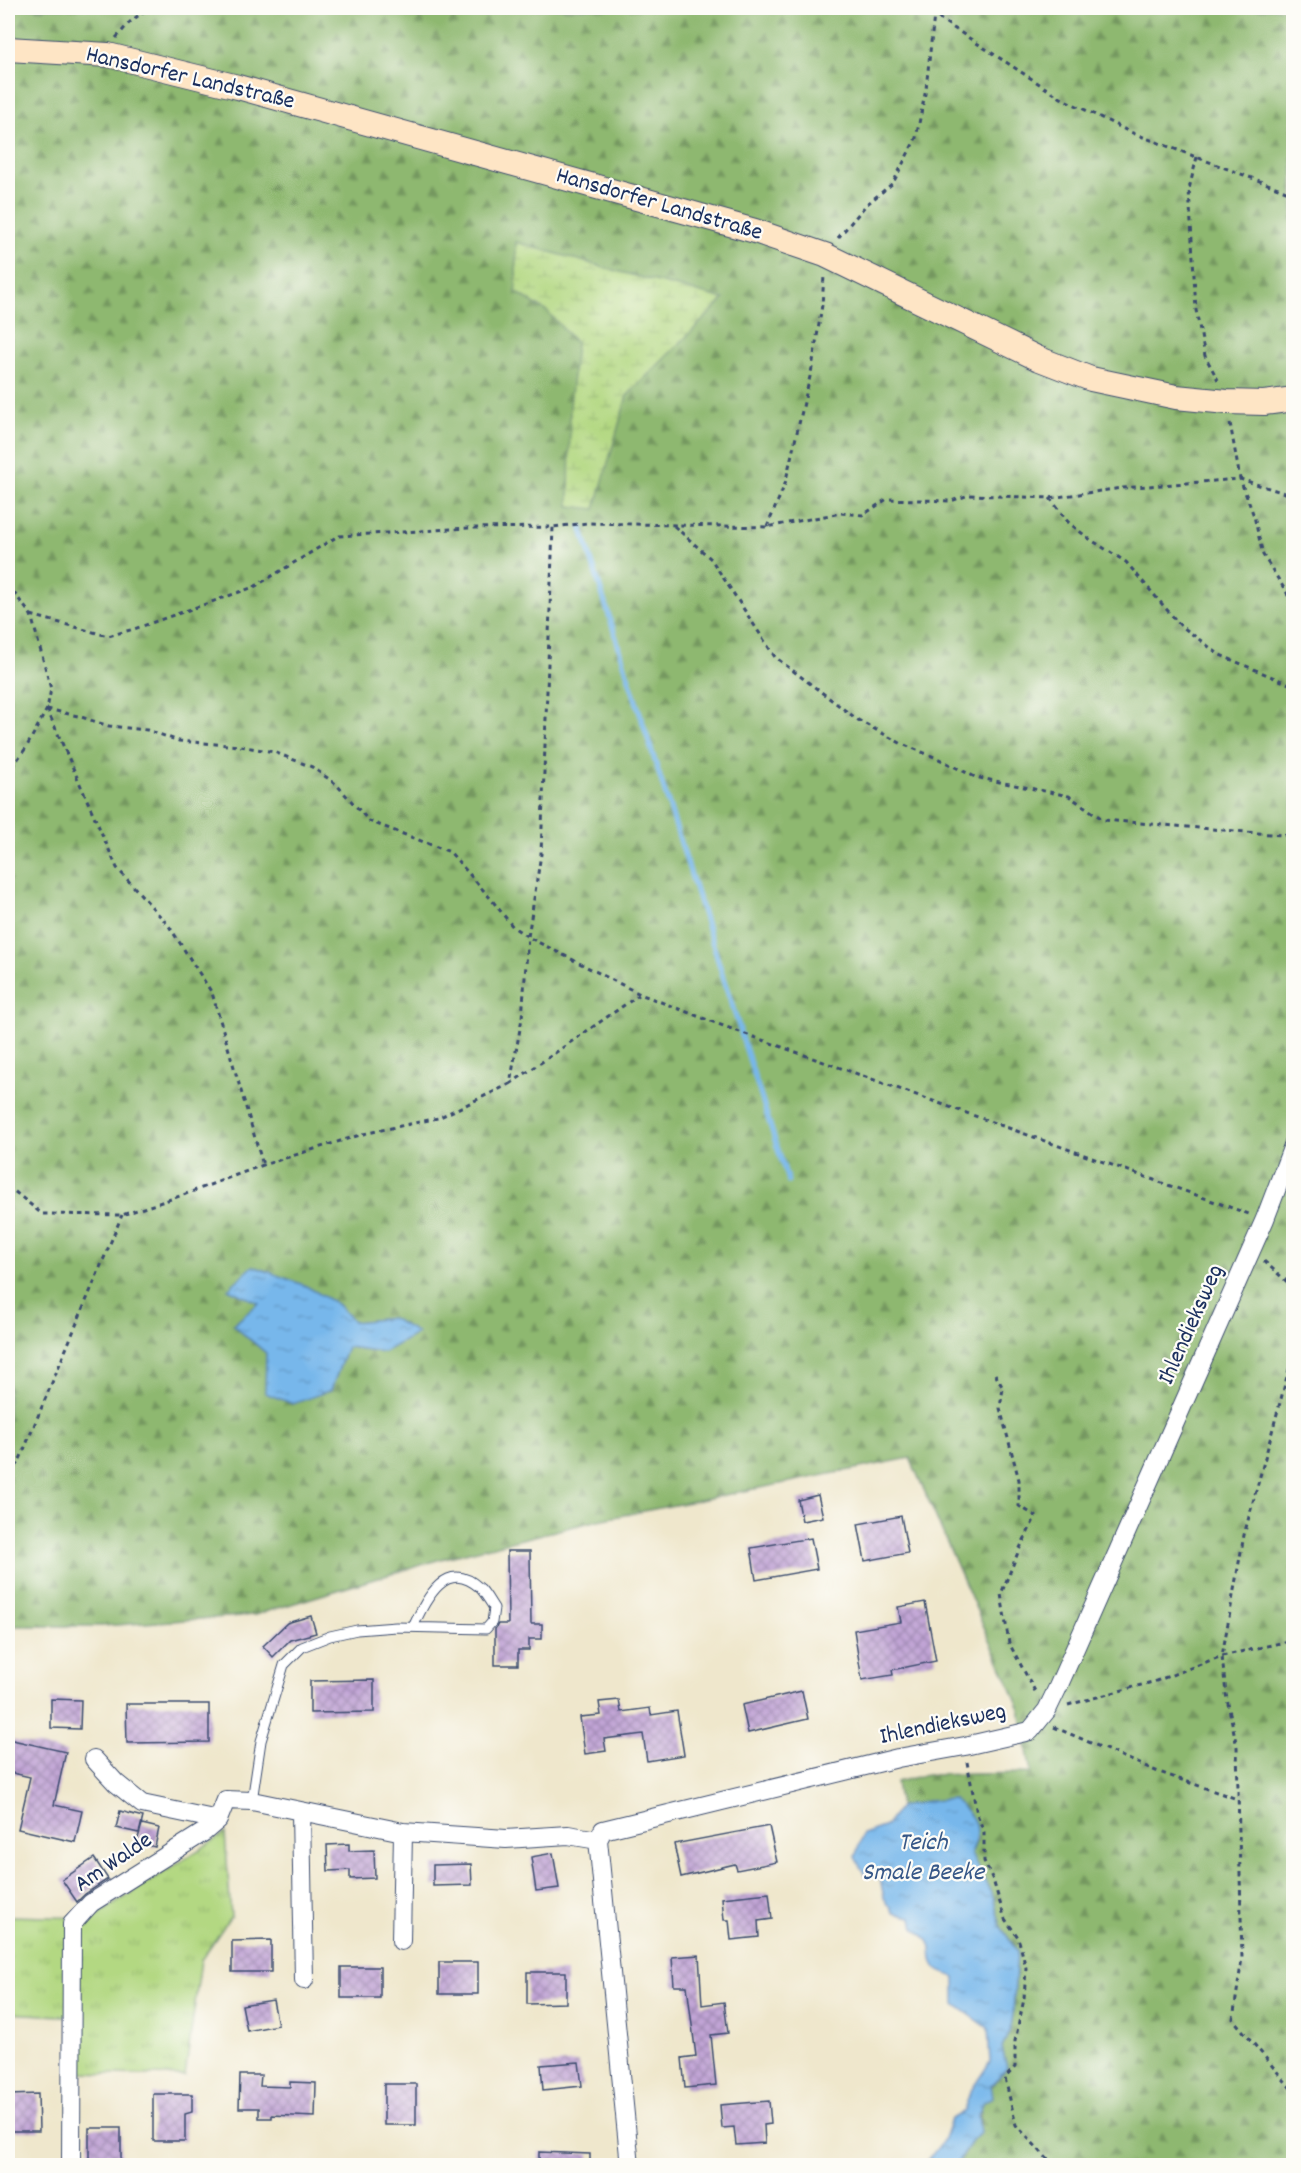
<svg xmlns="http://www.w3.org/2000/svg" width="1301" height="2173" font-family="Dekko,sans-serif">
	<defs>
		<pattern id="grass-tufts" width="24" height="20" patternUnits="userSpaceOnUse" patternTransform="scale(1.5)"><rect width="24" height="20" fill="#b3d882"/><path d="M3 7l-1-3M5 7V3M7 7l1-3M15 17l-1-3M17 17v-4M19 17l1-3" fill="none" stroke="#99ba73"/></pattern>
		<pattern id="forest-firs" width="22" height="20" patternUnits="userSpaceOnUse" patternTransform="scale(1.5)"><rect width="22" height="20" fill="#8eb870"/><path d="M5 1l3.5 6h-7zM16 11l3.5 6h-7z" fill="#73965f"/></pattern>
		<pattern id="wetland-marsh" width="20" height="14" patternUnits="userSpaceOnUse" patternTransform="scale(1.5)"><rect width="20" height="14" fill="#b3d882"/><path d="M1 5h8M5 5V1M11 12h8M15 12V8" fill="none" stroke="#99ba73"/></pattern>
		<pattern id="water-ripples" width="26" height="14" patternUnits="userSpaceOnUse" patternTransform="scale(1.5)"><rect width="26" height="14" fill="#77b7eb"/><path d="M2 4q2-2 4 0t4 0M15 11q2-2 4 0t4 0" fill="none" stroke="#6195c2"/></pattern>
		<pattern id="building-cross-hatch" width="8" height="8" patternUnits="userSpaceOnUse" patternTransform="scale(1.5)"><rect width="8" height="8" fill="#c1a4d5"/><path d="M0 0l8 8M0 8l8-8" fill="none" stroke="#9c86b0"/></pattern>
	</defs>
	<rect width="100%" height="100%" fill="#fdfcf7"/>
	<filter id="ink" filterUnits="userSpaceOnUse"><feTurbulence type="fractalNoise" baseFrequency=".0167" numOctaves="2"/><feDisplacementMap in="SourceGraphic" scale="12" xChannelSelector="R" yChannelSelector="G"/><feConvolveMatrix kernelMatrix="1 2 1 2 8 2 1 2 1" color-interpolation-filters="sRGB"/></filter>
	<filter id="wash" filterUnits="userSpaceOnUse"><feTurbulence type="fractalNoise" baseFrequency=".008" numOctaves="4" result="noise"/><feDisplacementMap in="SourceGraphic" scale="24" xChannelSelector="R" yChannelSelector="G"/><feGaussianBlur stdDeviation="1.35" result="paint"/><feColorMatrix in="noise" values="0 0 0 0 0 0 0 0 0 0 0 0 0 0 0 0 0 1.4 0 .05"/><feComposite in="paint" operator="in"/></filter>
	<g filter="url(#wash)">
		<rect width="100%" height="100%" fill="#efe7cc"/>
		<path fill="url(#grass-tufts)" stroke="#678470" stroke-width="1.5" d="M225 1833 231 1916 201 1960 185 2076 79 2073 80 2017 8 2013V1916L93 1918Z"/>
		<path fill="url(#forest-firs)" stroke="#547467" stroke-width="1.5" fill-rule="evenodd" d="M8 8H1293V2165H957L972 2141 980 2133C977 2104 988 2088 1007 2068L1002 2048 1011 2027 1013 2014 1017 1951 1001 1927 993 1897 971 1854 978 1838 928 1801 900 1807 896 1782 924 1775 1031 1773 1020 1709 910 1458 599 1520 441 1559 255 1615 102 1626H8ZM260 1303 337 1304 354 1322 392 1318 384 1352 347 1347 331 1390 266 1353 233 1325Z"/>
		<path fill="url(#wetland-marsh)" stroke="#678470" stroke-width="1.5" d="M516 242 620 272 724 299 627 396 595 509 569 506 570 406 576 343 548 312 516 292Z"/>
		<path fill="url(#water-ripples)" stroke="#4973a4" stroke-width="1.5" d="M253 1266 306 1286 337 1304 354 1322 392 1318 418 1333 384 1352 347 1347 331 1390 293 1404 265 1393 266 1353 233 1325 259 1303 228 1289Z
			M953 1799C975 1816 982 1826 971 1854L993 1897 1001 1927 1017 1951 1013 2014 1011 2027 1002 2048 1007 2068 991 2085 993 2097 984 2101 978 2115 980 2133 972 2141 956 2165H926L927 2161 943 2141 951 2119 964 2111 970 2092 990 2062 988 2028 955 2004V1977C950 1975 941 1973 937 1969 924 1954 942 1946 914 1928L912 1917 894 1913 884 1898 880 1878 865 1875 855 1857 863 1834 886 1826 900 1807 928 1801Z"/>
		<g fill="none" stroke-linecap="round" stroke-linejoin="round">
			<path stroke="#77b7eb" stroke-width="5" d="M581 527 740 1030
				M741 1034 788 1181"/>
		</g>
		<g id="blocks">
			<path fill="url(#building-cross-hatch)" d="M818 1495 823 1517 802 1521 798 1500Z
				M901 1516 908 1553 865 1561 858 1524Z
				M811 1538 817 1569 756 1580 751 1548Z
				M507 1551H530L531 1624H542V1639H529V1650H518V1665H495V1629L498 1624H508Z
				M925 1602 936 1661 892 1670 893 1675 862 1680 854 1630 901 1622 898 1607Z
				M311 1616 316 1633 290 1640 273 1657 263 1646 287 1623Z
				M374 1680V1712L310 1713V1681Z
				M802 1691 808 1719 748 1733 742 1705Z
				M51 1699 81 1700 80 1729 51 1728Z
				M619 1700 621 1712 650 1708 651 1715 677 1711 684 1755 647 1761 643 1734 604 1739 606 1751 585 1754 580 1717 601 1715 599 1702Z
				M126 1704H209V1742L127 1743Z
				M8 1739 66 1752 54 1805 82 1811 75 1842 18 1829 30 1777 8 1772Z
				M120 1811 143 1817 139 1833 116 1828Z
				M142 1824 159 1828 155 1847 137 1842Z
				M769 1826 777 1862 737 1870 735 1864 681 1877 674 1844Z
				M349 1844V1851L374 1850 375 1878 350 1879V1870L328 1871 327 1845Z
				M553 1853 559 1888 536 1891 531 1857Z
				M94 1858 108 1879 85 1894 77 1902 62 1880Z
				M471 1864 472 1885 433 1886V1865Z
				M769 1893 772 1919 758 1921 759 1937 731 1940 729 1920H724L722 1898Z
				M271 1940V1972H232V1941Z
				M699 1955 702 2005 724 2002 728 2033 711 2035 716 2085 685 2088 682 2058 696 2056 687 1986H674L672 1957Z
				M439 1962H478V1994H439Z
				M341 1967H380V1998H341Z
				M527 1972H566V2003L527 2004Z
				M273 2000 278 2025 247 2031 242 2005Z
				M579 2062 582 2086 543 2090 541 2065Z
				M240 2075H261L260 2086 290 2087V2082L316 2083 315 2117 272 2115V2118H259V2108H239Z
				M384 2084H416V2125H384Z
				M38 2094 39 2131H10L9 2095Z
				M153 2094H192V2112L185 2114V2141H153Z
				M769 2101 771 2124 764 2125 765 2143 736 2145 734 2127 722 2128 720 2105Z
				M89 2128H121V2166H89Z
				M539 2152 590 2154V2166H539Z"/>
		</g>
	</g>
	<g filter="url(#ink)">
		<use href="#blocks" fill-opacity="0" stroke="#3b4b6e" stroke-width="1.5"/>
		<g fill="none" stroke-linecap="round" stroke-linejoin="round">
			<g stroke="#3b4b6e" stroke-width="11">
				<path id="lane" d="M252 1801 261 1741 284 1665 302 1647 330 1636 357 1630 396 1627 486 1629 492 1622 494 1608C490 1602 485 1593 480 1588 445 1557 426 1600 413 1627"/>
			</g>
			<g stroke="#3b4b6e" stroke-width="20">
				<path id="street" d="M94 1759 116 1783 142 1804 218 1820
					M301 1812 304 1980
					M401 1941 403 1832
					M71 2166 72 1924 91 1903 204 1832 218 1820 226 1800 252 1801 403 1832 506 1839 568 1835 598 1840
					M630 2166 598 1840 603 1830 898 1758 965 1746 1030 1731 1047 1710 1058 1687 1265 1219 1294 1143"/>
			</g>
			<g stroke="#3b4b6e" stroke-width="26">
				<path id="secondary" d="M8 49 108 55 238 87 755 231 825 255 1037 358 1091 379 1176 397 1227 402 1264 403 1294 399"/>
			</g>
			<path stroke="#3b4b6e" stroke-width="3" stroke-dasharray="4.5 4.5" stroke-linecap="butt" d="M923 8 1061 98 1130 132 1294 194
				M116 38 130 22 148 8
				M1197 157 1189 189 1196 310 1205 356 1218 380
				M838 238 866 205 893 183 916 138 926 89 934 15
				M1230 423 1240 479 1254 516 1263 555 1287 593 1294 613
				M1050 498 1068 522 1088 538 1126 562 1180 625 1220 655 1294 686
				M674 526 711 559 775 657 858 720 902 744 937 758 975 777 1069 796 1104 820 1294 836
				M767 527 785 484 812 368 822 305 824 276
				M8 585 31 615 51 689 47 709 26 748 8 772
				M31 615 108 636 134 629 254 587 338 536 468 528 553 527 587 523 767 527 841 513 863 515 887 499 951 501 969 495 1050 498 1122 488 1240 479 1294 496
				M47 709 78 716 109 726 147 730 179 741 240 746 274 752 312 767 336 784 369 821 450 852 491 899 513 927 528 937 640 994 726 1027 1249 1214
				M47 709 117 868 169 926 212 993 263 1165
				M510 1084 639 995
				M8 1186 42 1214 122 1215 183 1195 263 1165 363 1134 438 1118 510 1084 522 1018 528 937 541 854 553 527
				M1264 1261 1294 1288
				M1294 1351 1244 1535 1222 1656 1226 1694 1237 1747 1242 1958 1233 2019 1294 2092
				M995 1374 1003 1388 1000 1408 1019 1480V1506L1036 1516 1019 1550 1001 1594 1009 1643 1036 1693
				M8 1472 18 1464 122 1215
				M1068 1705 1156 1681 1222 1656 1294 1640
				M1054 1727 1156 1771 1237 1799
				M967 1762 977 1814 984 1832V1861L993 1880 1005 1919 1018 1937 1026 1968 1024 1999 1015 2041V2067L1005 2078 1016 2125 1054 2166"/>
			<use href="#lane" stroke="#fff" stroke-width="9"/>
			<use href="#street" stroke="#fff" stroke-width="18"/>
			<use href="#secondary" stroke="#fee5c5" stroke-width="24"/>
		</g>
	</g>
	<g text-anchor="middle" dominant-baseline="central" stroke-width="4.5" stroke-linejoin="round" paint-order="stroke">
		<g font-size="24" fill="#1b2f5e" stroke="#fdfcf7">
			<text transform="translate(190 79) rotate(13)">Hansdorfer Landstraße</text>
			<text transform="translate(659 205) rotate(16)">Hansdorfer Landstraße</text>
			<text transform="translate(1192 1325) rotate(-66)">Ihlendieksweg</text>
			<text transform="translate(943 1725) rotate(-12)">Ihlendieksweg</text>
			<text transform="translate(114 1863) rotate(-34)">Am Walde</text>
		</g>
		<g font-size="26" font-style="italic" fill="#375888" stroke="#fdfcf7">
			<text x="923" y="1843">Teich<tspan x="923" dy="30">Smale Beeke</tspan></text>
		</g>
	</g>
	<rect width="1301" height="2173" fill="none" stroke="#fdfcf7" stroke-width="30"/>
</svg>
